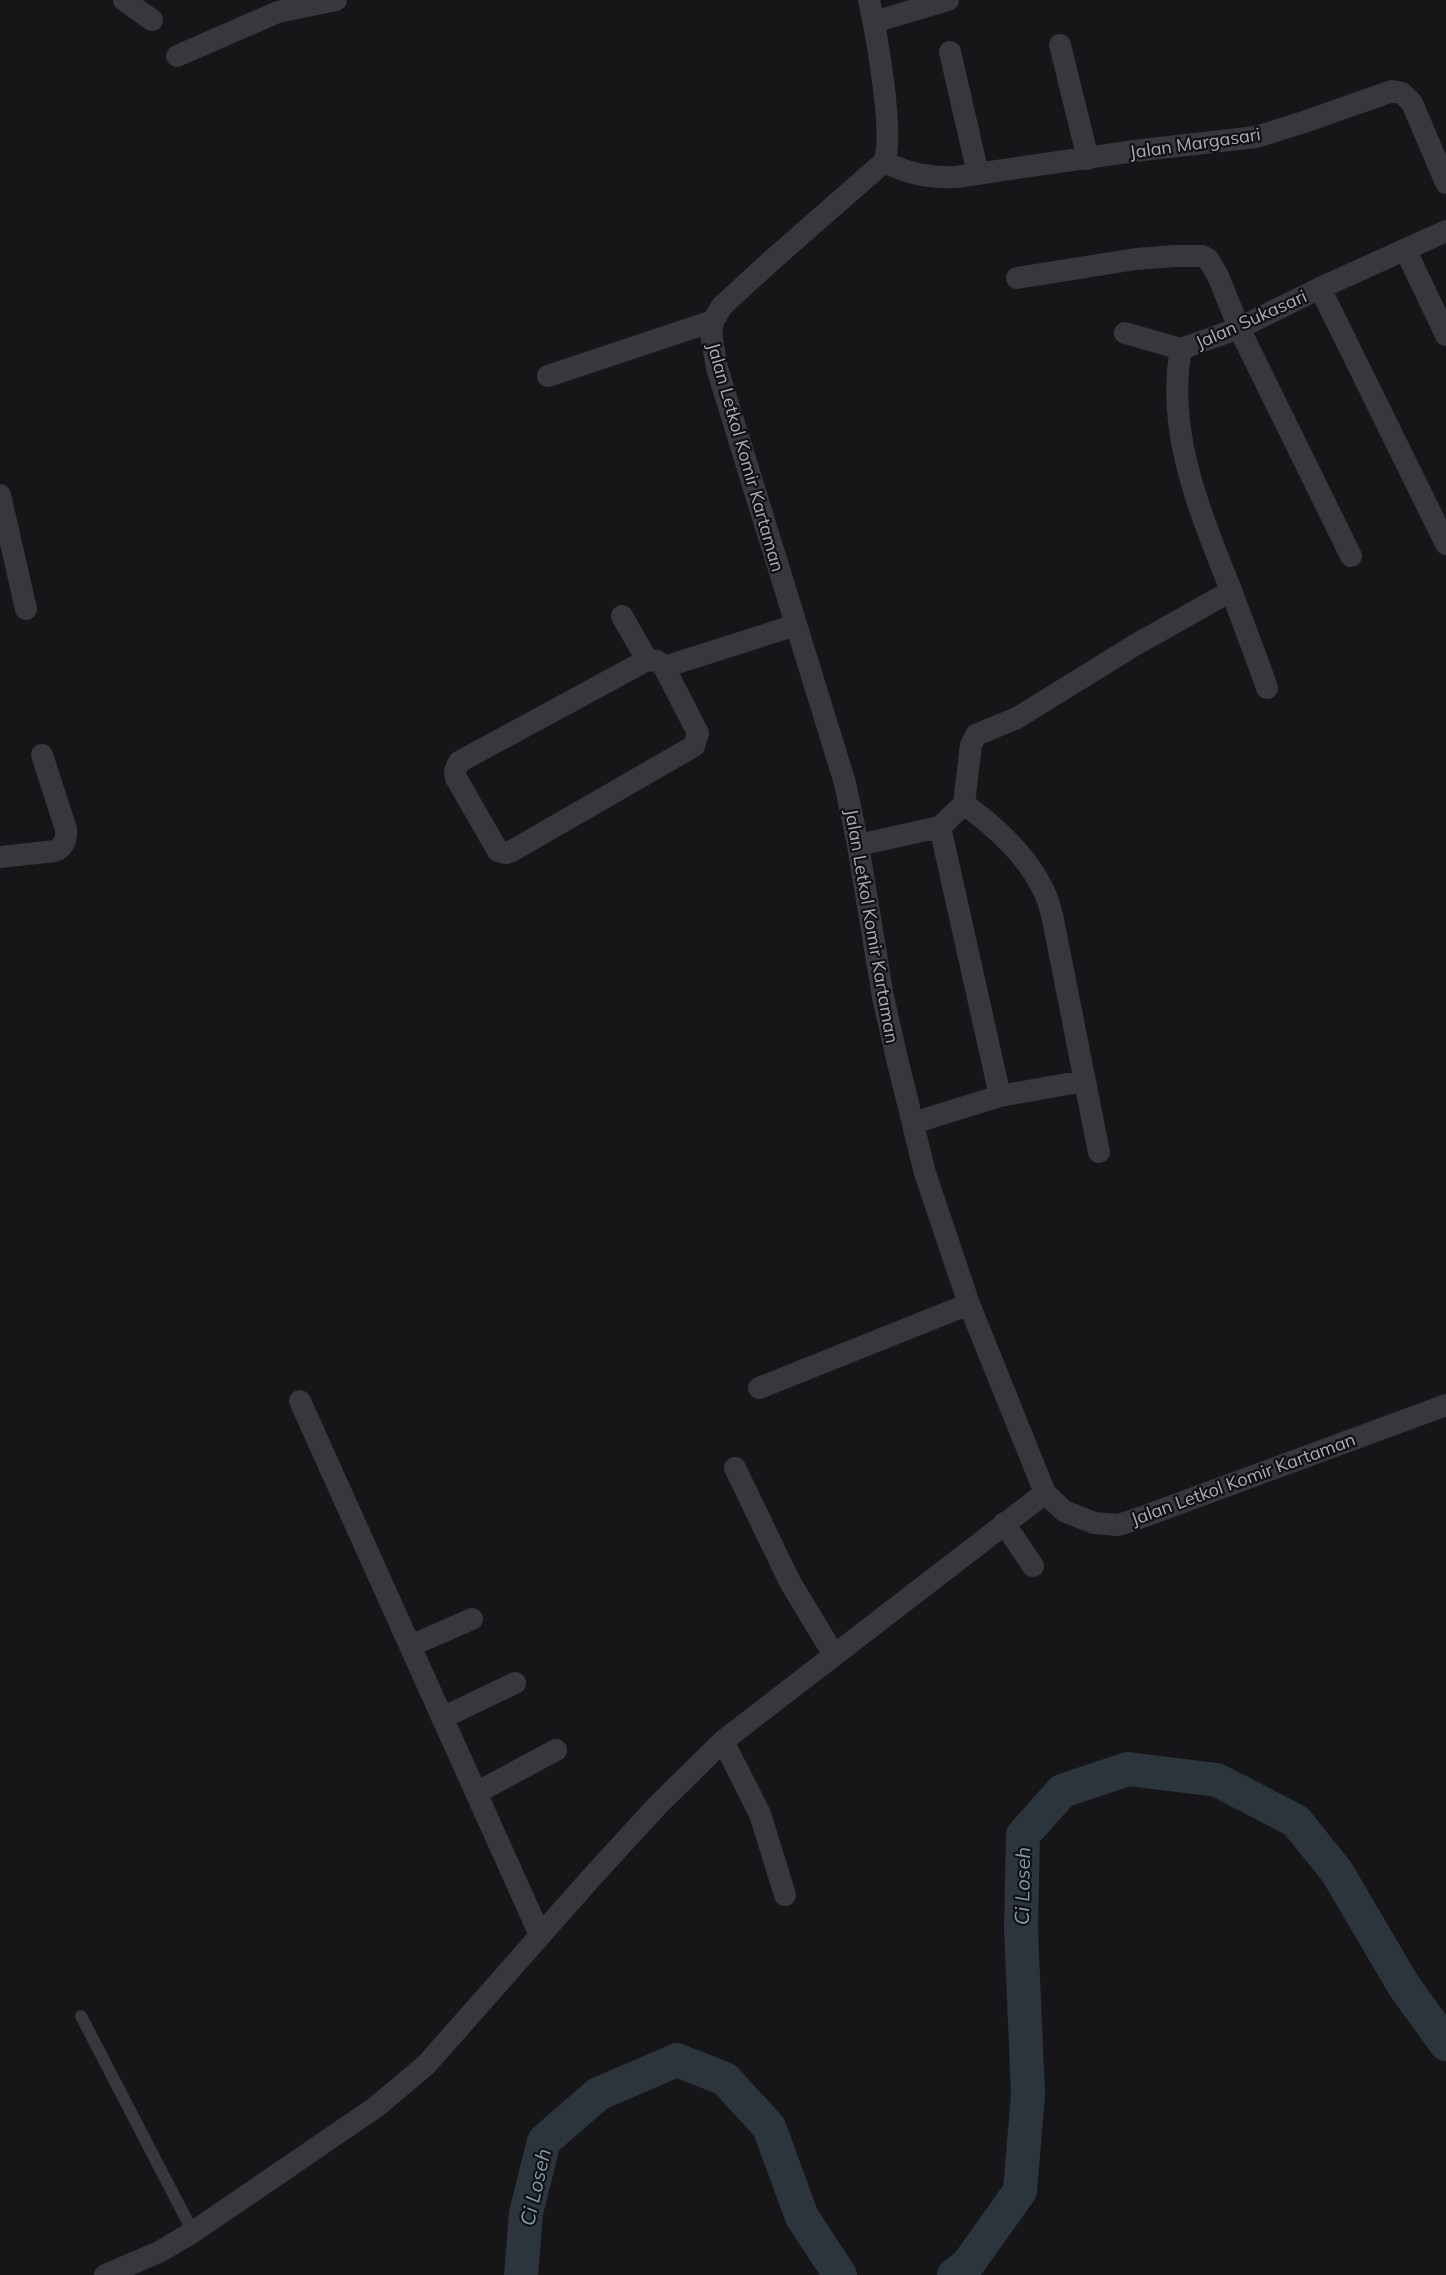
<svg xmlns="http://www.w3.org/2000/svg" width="1446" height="2275" font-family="Mulish,sans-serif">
	<rect width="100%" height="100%" fill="#161618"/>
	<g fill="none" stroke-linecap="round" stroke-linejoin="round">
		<path stroke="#2c353c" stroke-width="34" d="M521 2275 526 2213 544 2141 598 2094 677 2060 725 2079 769 2127 802 2217 840 2275
			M954 2275 968 2264 1020 2191 1028 2094 1021 1929 1023 1835 1062 1791 1128 1769 1217 1780 1296 1821 1337 1872 1404 1986 1446 2044"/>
		<path stroke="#37383d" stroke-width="12" d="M81 2016 193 2232"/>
		<path stroke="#37383d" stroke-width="22" d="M124 0 152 20
			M869 0C876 31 895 136 884 162L771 261 722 306 713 321 711 333 717 368 845 783 858 845 883 997 898 1063 925 1173 969 1304 1045 1493 1064 1511 1094 1523 1118 1525 1134 1520 1446 1405
			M874 22 948 0
			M1060 45 1088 159
			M950 52 978 174
			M177 56 278 12 336 0
			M884 162C909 174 930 178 956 177L1134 151 1256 137 1304 122 1392 91 1402 93 1412 103 1446 183
			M1406 251 1446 335
			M1017 278 1136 259 1174 256H1202L1208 259 1218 276 1239 328 1351 556
			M1320 288 1446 544
			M1125 333 1181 349
			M548 376 713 321
			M0 495 26 609
			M622 616 647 660 657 661 664 667 796 625
			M647 660 459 762 455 771 456 778 498 851 506 853 512 851 694 746 698 733 664 667
			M1267 688C1256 656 1244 625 1232 593 1202 516 1165 434 1181 349L1239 328 1320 288 1446 231
			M964 804C1000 830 1042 869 1052 915L1099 1152
			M940 827 1000 1096
			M858 845 940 827 964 804 971 745 976 735 1017 718 1135 645 1231 591
			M0 857 55 851C64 847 67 839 66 829L42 755
			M913 1123 1000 1096 1084 1081
			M759 1388 969 1304
			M300 1401 540 1935
			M735 1468 790 1582 834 1655
			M1004 1523 1033 1566
			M410 1646 472 1619
			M442 1718 515 1683
			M723 1741 760 1814 785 1895
			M476 1793 556 1750
			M105 2275 159 2252 193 2232 376 2107 426 2065 591 1878 657 1806 723 1741 1045 1493"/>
	</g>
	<g text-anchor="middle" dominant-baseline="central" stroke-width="4.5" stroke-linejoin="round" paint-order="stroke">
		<g font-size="18" fill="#a8adb8" stroke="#111113">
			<text transform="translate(1195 143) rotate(-8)">Jalan Margasari</text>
			<text transform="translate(1251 319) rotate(-24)">Jalan Sukasari</text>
			<text transform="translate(746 457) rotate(74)">Jalan Letkol Komir Kartaman</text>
			<text transform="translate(872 926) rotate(80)">Jalan Letkol Komir Kartaman</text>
			<text transform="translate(1243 1479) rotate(-20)">Jalan Letkol Komir Kartaman</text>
		</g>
		<g font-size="20" font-style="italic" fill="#7f9bb3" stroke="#111113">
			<text transform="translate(1022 1886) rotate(-89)">Ci Loseh</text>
			<text transform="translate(535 2187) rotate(-77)">Ci Loseh</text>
		</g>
	</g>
</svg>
